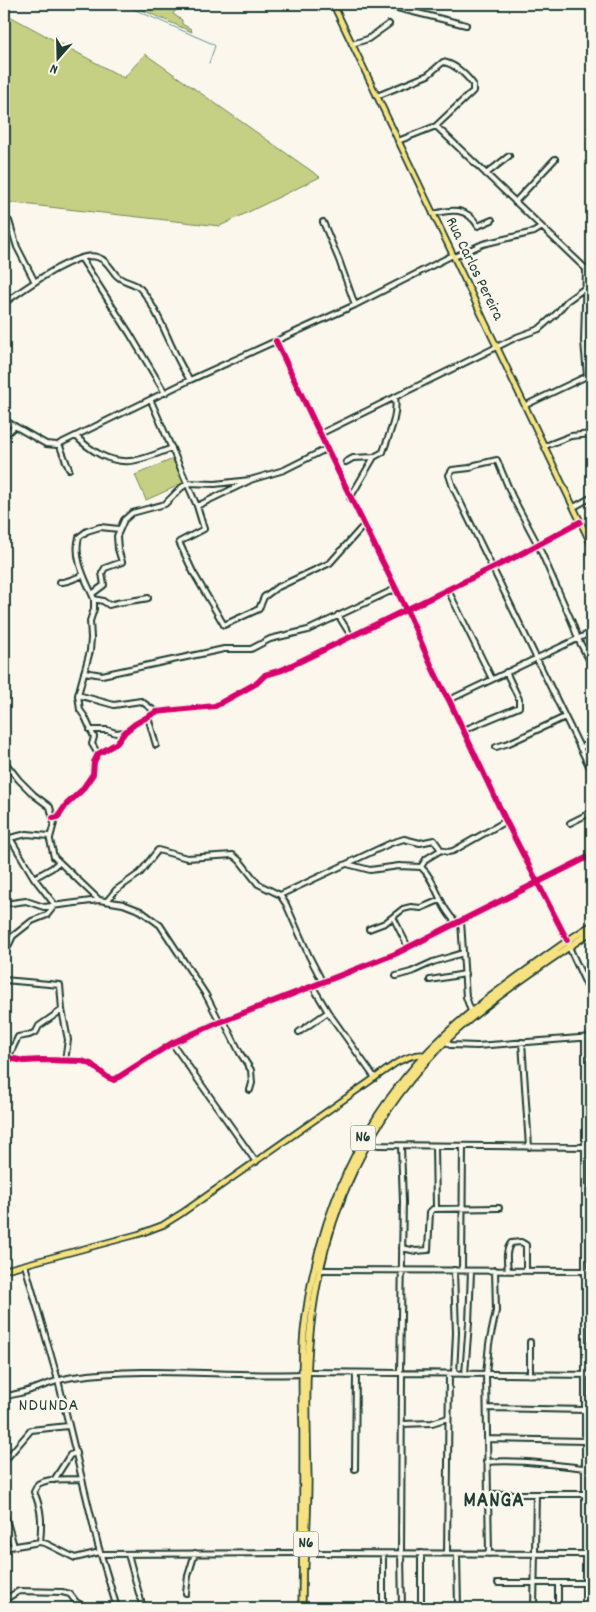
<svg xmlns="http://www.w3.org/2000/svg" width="596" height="1612" font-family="Dekko,sans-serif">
	<rect width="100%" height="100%" fill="#fbf7ec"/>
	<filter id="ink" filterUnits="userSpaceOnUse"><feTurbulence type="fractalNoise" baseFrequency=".02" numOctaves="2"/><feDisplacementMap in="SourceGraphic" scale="10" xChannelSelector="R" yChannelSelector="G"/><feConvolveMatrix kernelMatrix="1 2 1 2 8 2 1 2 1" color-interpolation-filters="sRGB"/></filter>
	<g filter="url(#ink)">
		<path fill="#c5d084" stroke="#72865c" d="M129 4H180L173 14 182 20V24L191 29 192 32Z
			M4 13 124 78 145 54 320 177 220 226 4 202Z
			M173 459 184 483 146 500 135 475Z"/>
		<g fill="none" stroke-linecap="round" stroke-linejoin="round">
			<path stroke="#59929b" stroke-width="1" d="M122 4 213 44 215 46 209 63"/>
			<g stroke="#1f3d34" stroke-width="8">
				<path id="minor" d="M381 4 466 25
					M352 44 368 39 389 24
					M377 96 428 75 443 62C455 64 466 75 473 84V91L436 126 398 141
					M436 126 586 269 584 341 587 376
					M486 174 509 156
					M515 202 555 159
					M433 214C452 209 467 207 478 226L492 220
					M4 219 9 221 17 247 35 282
					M323 222 339 260 355 305
					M454 257 483 244 534 232 542 227
					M81 258 130 334 165 393
					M4 303C22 291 76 250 97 257 107 260 110 268 116 275 124 284 135 280 144 293 164 320 171 353 190 380
					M276 341C318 431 362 521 407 611 421 640 432 672 449 700L506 821 567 940
					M151 401 197 506 249 481
					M526 405 587 376 592 375
					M4 420 46 444 57 445 190 380 355 305 453 255
					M320 434 517 337 539 329 556 314 567 301 585 288
					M4 436 15 426
					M76 436C84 445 90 449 101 455 127 468 146 458 172 448
					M59 444 69 469
					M545 446 571 436 592 434
					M374 457 383 452C389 434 398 417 395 397
					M346 462 353 458 374 457 350 498
					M197 506 204 529 179 542 193 572 224 625 259 609 264 597 276 588 330 563 364 525
					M574 507 592 497
					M60 582C64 583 79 577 83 575
					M448 590 492 679
					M92 594 104 585 102 573 105 568 122 562 118 549 117 536 124 520 132 513 165 504 181 488 188 483 215 484 250 480 284 470 326 449
					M94 599 103 601 109 605C122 601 135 601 148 598
					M338 615 351 636
					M592 665 578 639 572 622 538 545 512 496 497 460 475 465 470 468 452 470 449 475 453 487 592 772
					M84 672 102 675 224 649H251L270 639 308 630 395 589
					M78 695 114 705 141 701 156 712
					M449 700 592 632
					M148 717 156 745
					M90 730H107L116 733 124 732
					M464 730 519 707V699L506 672
					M496 747 509 743 565 717
					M580 748 592 742
					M98 754 92 744 94 737 85 717 80 710 78 695 90 651 91 638 90 621 94 609V599C86 580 73 559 79 537L87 531 100 527 119 529
					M4 761 19 780 34 795 50 807 54 823 50 838
					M53 818 58 817 66 805 82 790 93 774 94 762 98 754 117 743 125 732 135 724 156 712 215 706 257 683 265 675 282 670 515 557 580 522
					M570 823 592 812
					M4 834 10 838 34 878 55 905
					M10 838 27 834 49 836 54 857 99 900
					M347 864 370 870 399 866 421 867C437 881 439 908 457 923
					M421 867 426 859 441 850
					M34 878 52 868 59 862
					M280 895 391 843 404 839 420 843 434 840 441 850 448 852 453 851 506 821
					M107 901 116 890 140 873 158 850 187 858 233 855 240 861 258 884 280 895 286 904 309 956 323 983
					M4 904 26 901 44 907 99 900 123 904 141 911 160 925 206 995 220 1022
					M393 917 408 947
					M461 921 466 997 471 1011
					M369 929 385 923 403 909 411 907 421 908 440 900
					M569 947 592 997
					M4 955 13 936 32 921 47 915 55 905
					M396 976 411 972 433 962 463 953
					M4 980 60 985 62 1010 68 1040 65 1061
					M430 980 465 974
					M313 987 328 1012 375 1078
					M224 1021 240 1053 251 1070 252 1083 250 1090
					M299 1032 328 1012
					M446 1041 450 1045 477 1046 592 1037
					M522 1042 529 1147
					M172 1043 256 1162
					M4 1057 24 1061 42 1060 82 1061 91 1064 107 1077 114 1080 172 1043 215 1024 395 954 592 855
					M8 1058 18 1037 29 1035 36 1032 39 1026 62 1010
					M368 1142 378 1145 592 1147
					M435 1146 436 1208
					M402 1248 416 1251 428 1250 430 1212 433 1209 499 1208
					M25 1265 58 1380 98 1545 117 1608
					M320 1270 592 1271
					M454 1270 456 1333 454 1374
					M462 1270 463 1146
					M508 1270C507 1261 505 1251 511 1243L521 1242 526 1245V1271
					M308 1372 592 1375
					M400 1373 403 1202 401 1146
					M402 1374 401 1554 402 1608
					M465 1374 469 1323 471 1271
					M530 1375V1342
					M4 1397C13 1394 24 1393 33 1389 47 1385 59 1379 73 1377 148 1366 227 1377 302 1374
					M487 1408 585 1410
					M402 1424 432 1423 448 1418
					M487 1439 585 1441
					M4 1460 8 1457 31 1430 68 1426
					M486 1462C519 1459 552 1465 585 1468
					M355 1469 356 1373
					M54 1480 70 1455 76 1453
					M488 1494H585
					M4 1512 14 1546
					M40 1542C42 1524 42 1509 34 1492L38 1484C50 1477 68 1480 82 1479
					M4 1548 40 1542 47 1544 75 1558 100 1552
					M306 1553 585 1554
					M447 1553 449 1374
					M101 1554 302 1553
					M128 1554 143 1608
					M457 1554 458 1608
					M489 1554 486 1374 489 1344 496 1311 495 1270
					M498 1583H592
					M186 1593 188 1576 195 1553
					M4 1600 19 1591 62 1592 70 1594 76 1602 87 1608
					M383 1608V1554
					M421 1608V1553
					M534 1608 536 1494
					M558 1608V1583
					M585 1608V1038"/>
			</g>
			<g stroke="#1f3d34" stroke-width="8">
				<path id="major" d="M333 4 592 546
					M4 1270 139 1234 163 1225 182 1213 396 1063C404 1059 415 1053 425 1055"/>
			</g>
			<g stroke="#1f3d34" stroke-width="9">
				<path id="highway" d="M305 1566C306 1537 308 1508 308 1479 307 1430 305 1380 310 1332 322 1215 369 1112 455 1032 497 994 546 963 592 931
					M302 1608C303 1550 303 1491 303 1432 302 1399 301 1365 304 1332 316 1219 362 1113 445 1035 468 1013 494 994 520 975 544 958 567 940 592 925"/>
			</g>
			<use href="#minor" stroke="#fbf7ec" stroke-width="4"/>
			<use href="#major" stroke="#f6e281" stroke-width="4.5"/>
			<use href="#highway" stroke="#f6e281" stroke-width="5.5"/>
			<g stroke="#fbf7ec" stroke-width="9">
				<path id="cycleway" d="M276 341C318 431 362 521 407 611 421 640 432 672 449 700L506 821 567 940
					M53 818 58 817 66 805 82 790 93 774 94 762 98 754 117 743 125 732 135 724 156 712 215 706 257 683 265 675 282 670 515 557 580 522
					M4 1057 24 1061 42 1060 82 1061 91 1064 107 1077 114 1080 172 1043 215 1024 395 954 592 855"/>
			</g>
			<use href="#cycleway" stroke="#d6006c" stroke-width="6"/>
		</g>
	</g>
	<g text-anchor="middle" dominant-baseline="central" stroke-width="4.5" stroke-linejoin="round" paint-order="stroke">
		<g fill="#fbf7ec" stroke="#61756b" stroke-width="1">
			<rect x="350.5" y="1125.5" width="25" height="25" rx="4"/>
			<rect x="293.5" y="1531.5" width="25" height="25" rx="4"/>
		</g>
		<g font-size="15" font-weight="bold" fill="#1f3d34">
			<text x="363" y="1138">N6</text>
			<text x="306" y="1544">N6</text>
		</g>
		<g font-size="16" fill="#1f3d34" stroke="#fbf7ec">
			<text transform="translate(474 269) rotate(64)">Rua Carlos Pereira</text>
		</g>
		<g font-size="18" letter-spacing="1" fill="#1f3d34" stroke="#fbf7ec">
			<text x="49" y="1406">NDUNDA</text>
		</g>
		<g font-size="21" font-weight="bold" letter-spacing="1" fill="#1f3d34" stroke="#fbf7ec">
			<text x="494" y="1502">MANGA</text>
		</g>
	</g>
	<rect width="596" height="1612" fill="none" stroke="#fbf7ec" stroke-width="20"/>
	<rect x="10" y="10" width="576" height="1592" fill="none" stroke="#1f3d34" stroke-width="2" filter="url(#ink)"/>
	<g transform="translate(58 58) rotate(200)" stroke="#fbf7ec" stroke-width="4" paint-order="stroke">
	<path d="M0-4L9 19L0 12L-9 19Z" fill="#1f3d34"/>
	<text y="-8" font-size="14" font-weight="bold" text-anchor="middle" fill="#1f3d34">N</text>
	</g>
</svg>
